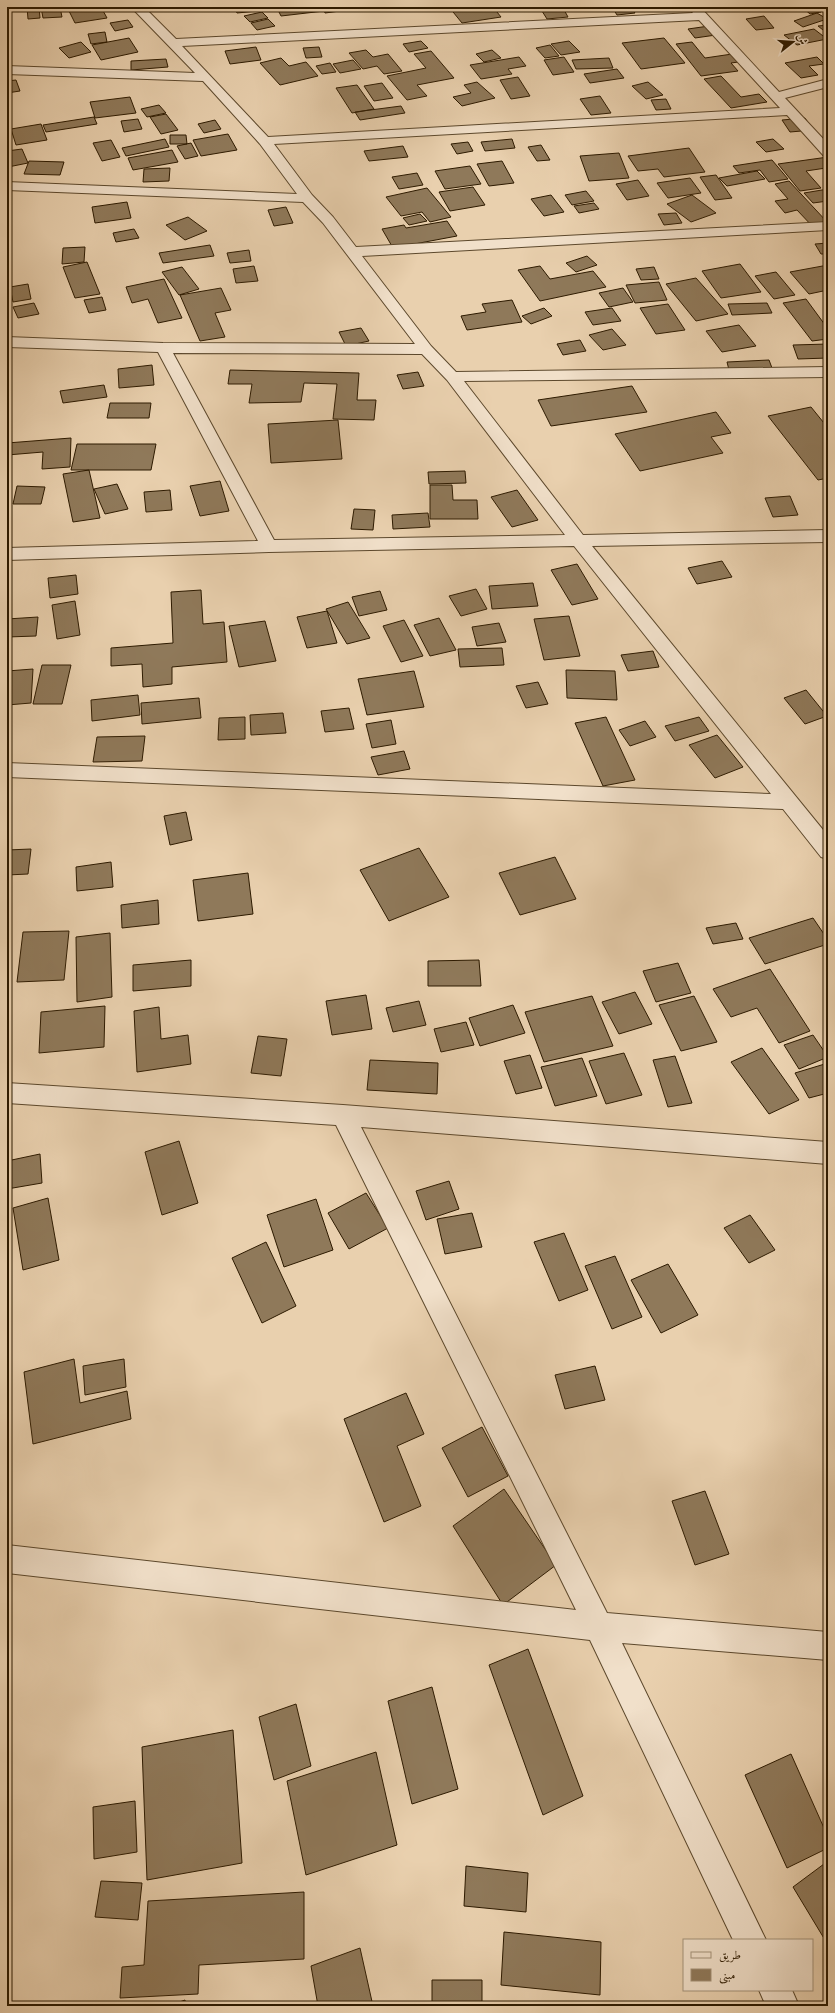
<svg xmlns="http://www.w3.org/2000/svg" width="835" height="2013" font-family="Alegreya,Amiri,serif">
	<rect width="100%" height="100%" fill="#e9d0ae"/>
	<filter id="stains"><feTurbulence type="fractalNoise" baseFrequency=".005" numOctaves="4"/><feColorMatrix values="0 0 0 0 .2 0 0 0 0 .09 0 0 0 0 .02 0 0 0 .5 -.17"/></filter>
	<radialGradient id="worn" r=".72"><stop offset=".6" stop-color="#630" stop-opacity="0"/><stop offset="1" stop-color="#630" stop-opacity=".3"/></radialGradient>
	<path fill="#8f795a" stroke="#2d1a00" d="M27 7H39L40 18 28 19Z
		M41 7H60L62 17 43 18Z
		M67 7H103H101L107 18 75 23Z
		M234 7H255L257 11 237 13Z
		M287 7H321L324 11 281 16 277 8Z
		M323 7H338L340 11 325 13Z
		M449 7H493L501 17 462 23Z
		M612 7H631L635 13 617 15Z
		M802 7H815L821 12 810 14Z
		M563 8 568 17 547 19 542 11Z
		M262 12 268 18 250 22 244 16Z
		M817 13 827 19 803 27 794 21Z
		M764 16 774 28 756 30 746 19Z
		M268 19 275 26 257 30 251 23Z
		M128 20 133 27 115 31 110 23Z
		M828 25V34L818 26Z
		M709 26 716 35 695 38 688 29Z
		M814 29 827 39 797 45 784 35Z
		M105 32 107 42 91 44 88 34Z
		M129 38 138 52 101 60 92 45Z
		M664 38 685 63 641 69 622 43Z
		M421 41 428 48 409 52 403 44Z
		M569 41 580 52 561 55 551 44Z
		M81 42 91 52 69 58 59 48Z
		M692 42 705 58 739 53 746 61 731 63 738 71 701 76 676 44Z
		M550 45 559 56 545 58 536 48Z
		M256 47 261 60 230 64 225 51Z
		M319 47 322 57 306 58 303 48Z
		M366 50 373 57 388 54 402 71 384 74 377 66 363 69 349 53Z
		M492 50 501 58 484 62 476 54Z
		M431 51 454 78 417 85 427 96 407 100 387 76 426 68 414 54Z
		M519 57 526 66 508 69 512 74 481 79 470 65Z
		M564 57 574 72 553 75 544 60Z
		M817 57 824 64 809 66 818 75 801 78 785 63Z
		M281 58 289 66 306 62 318 76 280 85 260 63Z
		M609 58 613 68 576 69 572 60Z
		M166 59 168 67 131 70V61Z
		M353 60 361 69 340 73 333 64Z
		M330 63 336 72 322 74 316 66Z
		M617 69 624 78 590 83 584 74Z
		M721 76 741 97 759 94 767 102 731 108 704 79Z
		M518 77 530 96 511 99 500 80Z
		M16 80 20 91 7 93V81Z
		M477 82 495 98 462 106 453 97 471 93 464 85Z
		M648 82 663 95 646 99 632 86Z
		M382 83 393 98 374 101 364 86Z
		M357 85 374 109 352 113 336 88Z
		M600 96 611 113 591 115 580 99Z
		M130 97 136 113 95 118 90 102Z
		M666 99 671 109 656 110 651 100Z
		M159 105 166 113 147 117 141 109Z
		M401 106 405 113 360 120 355 112Z
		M166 114 178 130 161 134 150 117Z
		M94 117 97 124 46 132 43 125Z
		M805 118 813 130 790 132 782 120Z
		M138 119 142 129 124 132 121 121Z
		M215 120 221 129 204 133 198 124Z
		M41 124 47 140 16 145 11 129Z
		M228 134 237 150 201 156 193 140Z
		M170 135H186L187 144H170Z
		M165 139 169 147 126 156 122 148Z
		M512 139 515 148 485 151 481 142Z
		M773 139 784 149 766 152 756 142Z
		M111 140 120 157 102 161 93 143Z
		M468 142 473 151 457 154 451 144Z
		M191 143 198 156 185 159 177 146Z
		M541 145 550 160 537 161 528 147Z
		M403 146 408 157 369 161 364 151Z
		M689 148 705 172 664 177 658 169 638 171 628 156Z
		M22 149 28 163 8 167 7 151Z
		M172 150 178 162 133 170 128 158Z
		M619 153 629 178 589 181 580 156Z
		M828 157V171L826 168 806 171 821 188 800 191 778 164Z
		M772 160 788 179 769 182 760 170 739 173 733 166Z
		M29 161 64 162 60 175 24 174Z
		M502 161 514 183 489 186 477 164Z
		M470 166 481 184 445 189 435 171Z
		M170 168 169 181 143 182 144 169Z
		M757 171 765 179 727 186 719 178Z
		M417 173 423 185 399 189 392 177Z
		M716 175 732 198 715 200 700 177Z
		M690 178 701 193 668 198 657 183Z
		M638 180 649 196 627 200 616 184Z
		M789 181 828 223V226L814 228 797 210 785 213 775 201 788 199 775 184Z
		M473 187 485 205 450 211 439 192Z
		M427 188 451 217 430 222 422 212 401 216 386 197Z
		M828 189V201L813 203 804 193Z
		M586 191 594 201 572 205 565 195Z
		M551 195 564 212 544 216 531 199Z
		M692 195 716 213 691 222 667 204Z
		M127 202 131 218 95 223 92 207Z
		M594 203 599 209 579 213 574 206Z
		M286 207 293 223 274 226 268 210Z
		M676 213 682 223 664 225 658 214Z
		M420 214 427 221 409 225 403 218Z
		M188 217 207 231 185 240 166 225Z
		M447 221 457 236 393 248 382 229 404 225 406 228Z
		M134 229 139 238 116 242 113 233Z
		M828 243V254H821L815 244Z
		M210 245 214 256 163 263 159 253Z
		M85 247 84 262 62 264 63 248Z
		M249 250 251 261 230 263 227 253Z
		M587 256 597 265 576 272 566 263Z
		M87 262 100 294 75 298 63 267Z
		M740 264 761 292 721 298 702 271Z
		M828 265V290L809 294 790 272Z
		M254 266 258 281 236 283 233 269Z
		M540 266 550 279 593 271 606 287 540 301 518 270Z
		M182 267 199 289 179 295 162 272Z
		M654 267 659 279 641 280 636 269Z
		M776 272 795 295 774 299 755 276Z
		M696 278 728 314 696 321 666 284Z
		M164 279 182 318 158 323 148 299 132 303 126 287Z
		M659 282 667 300 635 303 626 285Z
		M28 284 31 299 13 302 10 287Z
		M221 288 231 310 215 313 225 337 200 341 180 295Z
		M623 288 633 302 609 307 599 293Z
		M102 297 106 310 89 313 84 300Z
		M806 299 828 329V339L812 341 783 303Z
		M512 300 522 322 467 330 461 316 486 312 482 304Z
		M34 303 39 314 18 318 13 307Z
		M767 303 772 313 732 315 728 304Z
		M668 304 685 330 656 334 640 308Z
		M544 308 552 316 531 324 522 316Z
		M612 308 621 321 593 325 585 312Z
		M739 325 756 346 722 352 706 331Z
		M361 328 369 341 346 346 339 332Z
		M612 329 626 345 603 350 589 335Z
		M580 340 586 351 563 355 557 344Z
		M828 344V358L798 359 793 345Z
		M769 360 772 368 729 370 727 362Z
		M152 365 154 385 119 388 118 369Z
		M230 370 359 373 357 400H376L374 420 333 419 337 384 304 383 301 402 249 403 252 384H228Z
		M418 372 424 386 403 389 397 375Z
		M104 385 107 397 63 403 60 391Z
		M632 386 647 412 551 426 538 400Z
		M110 403H151L149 418H107Z
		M811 407 828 428V478L818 480 768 416Z
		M716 412 731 433 711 437 723 453 640 471 615 434Z
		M338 420 342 459 271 463 268 424Z
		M71 438 70 467 42 469 43 452 7 455V443Z
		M77 444H156L151 470H71Z
		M89 470 100 518 73 522 63 474Z
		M465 471 466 483 429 484 428 472Z
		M220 481 229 511 200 516 190 486Z
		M117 484 128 509 105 514 94 489Z
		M430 485H452L453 500H477L478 519H430Z
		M17 486 45 487 41 504H13Z
		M170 490 172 510 146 512 144 492Z
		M517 490 538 520 512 527 491 497Z
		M790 496 798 515 773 517 765 498Z
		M354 509 375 510 373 530 351 529Z
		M428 513 430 527 393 529 392 515Z
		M722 561 732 577 697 584 688 568Z
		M577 564 598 599 572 605 551 570Z
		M76 575 78 594 50 598 48 578Z
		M533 583 538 606 492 609 489 586Z
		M476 589 487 609 461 616 449 596Z
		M201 590 203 624 224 622 227 662 172 667V684L143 687 142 664 111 666V648L173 643 171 592Z
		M380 591 387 610 359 616 352 597Z
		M75 601 80 635 57 639 52 605Z
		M348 602 370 638 347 644 326 609Z
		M327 611 337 643 307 648 297 617Z
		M569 616 580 656 544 660 534 619Z
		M38 617 36 636 7 637V619Z
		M439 618 456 650 430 656 414 625Z
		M404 620 423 656 401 662 383 626Z
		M265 621 276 661 239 667 229 626Z
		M499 623 506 642 477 646 472 627Z
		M502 648 504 665 460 667 458 649Z
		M653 651 659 667 628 671 621 655Z
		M42 665H71L62 704H33Z
		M33 669 31 703 7 705V671Z
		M566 670 615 671 617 700 567 698Z
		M414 671 424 707 367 715 358 679Z
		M538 682 548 704 526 708 516 686Z
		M806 690 827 716 805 724 784 698Z
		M138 695 140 715 92 721 91 700Z
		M199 698 201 718 142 724 141 703Z
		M349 708 354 729 325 732 321 711Z
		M283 713 286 733 251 735 250 715Z
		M245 717V739L218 740 219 718Z
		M606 717 635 780 603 786 575 723Z
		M699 717 709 731 675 741 665 726Z
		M391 720 396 744 372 748 366 724Z
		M645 721 656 737 630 746 619 730Z
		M717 735 743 767 715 778 689 745Z
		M145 736 142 761 93 762 97 737Z
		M404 751 410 769 378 775 371 757Z
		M186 812 192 840 170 845 164 816Z
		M419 848 449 897 389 921 360 870Z
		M31 849 28 874 7 875V850Z
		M555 857 576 899 520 915 499 873Z
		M111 862 113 887 77 891 76 867Z
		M248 873 253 914 198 921 193 880Z
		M158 900 159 924 122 928 121 905Z
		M813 918 828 940V944L765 964 749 938Z
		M736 923 743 939 713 944 706 928Z
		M69 931 64 980 17 982 23 932Z
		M110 933 112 997 77 1002 76 937Z
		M191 960V986L133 991V965Z
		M479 960 481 986H428V961Z
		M678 963 691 993 656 1002 643 971Z
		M770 969 810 1031 779 1043 757 1008 731 1017 713 989Z
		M635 992 652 1024 619 1034 602 1002Z
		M366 995 372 1029 332 1035 326 1001Z
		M592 996 613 1046 544 1062 525 1012Z
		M694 996 717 1042 681 1051 659 1005Z
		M419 1001 426 1025 393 1032 386 1008Z
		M513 1005 525 1033 480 1046 469 1018Z
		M105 1006 104 1047 39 1053 41 1012Z
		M159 1007 161 1039 188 1035 191 1064 137 1072 134 1011Z
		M466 1022 474 1045 441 1052 434 1029Z
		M813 1035 828 1057 799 1069 784 1045Z
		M258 1036 287 1039 281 1076 251 1073Z
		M762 1048 799 1100 769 1114 731 1062Z
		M624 1053 642 1095 606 1104 589 1061Z
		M530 1055 542 1088 516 1094 504 1061Z
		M675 1056 692 1103 668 1107 653 1060Z
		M582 1058 597 1096 555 1106 541 1067Z
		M370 1060 438 1063 437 1094 367 1090Z
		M828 1063V1093L809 1098 795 1073Z
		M179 1141 198 1203 162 1215 145 1152Z
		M40 1154 42 1183 7 1189V1161Z
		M449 1181 459 1209 426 1220 416 1191Z
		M366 1193 388 1228 349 1249 328 1213Z
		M48 1198 59 1260 23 1270 13 1208Z
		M316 1199 333 1250 284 1267 267 1215Z
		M472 1213 482 1247 445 1254 437 1219Z
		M750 1215 775 1250 749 1263 724 1228Z
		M564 1233 588 1290 559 1301 534 1242Z
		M266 1242 296 1306 262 1323 232 1258Z
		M615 1256 642 1317 612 1329 585 1266Z
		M668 1264 698 1315 661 1333 631 1280Z
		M74 1359 80 1403 127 1391 131 1419 33 1444 24 1372Z
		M124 1359 126 1387 85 1395 83 1366Z
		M595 1366 605 1400 565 1409 555 1375Z
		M406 1393 424 1434 397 1446 421 1506 384 1522 344 1419Z
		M482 1427 508 1476 468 1497 442 1448Z
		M504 1489 556 1565 503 1605 453 1526Z
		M705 1491 729 1554 695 1565 672 1501Z
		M528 1649 583 1796 543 1815 489 1665Z
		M432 1687 458 1789 412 1804 388 1701Z
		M296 1704 311 1766 274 1780 259 1717Z
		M233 1730 242 1863 147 1880 142 1747Z
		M376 1752 397 1845 306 1875 287 1781Z
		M791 1754 828 1837V1848L787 1868 745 1775Z
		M135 1801 137 1852 94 1859 93 1807Z
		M828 1861V1945L793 1887Z
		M466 1866 528 1873 526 1912 464 1906Z
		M101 1881 142 1883 138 1920 95 1917Z
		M304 1892V1959L199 1965 198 1994 120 1998 122 1967 144 1965 148 1901Z
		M504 1932 601 1942 600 1995 501 1985Z
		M360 1948 373 2006H318L311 1966Z
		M432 1980H482V2006H432Z
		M185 2000 186 2006H168Z"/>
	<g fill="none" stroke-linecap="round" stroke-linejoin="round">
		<g stroke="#5c482c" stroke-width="2">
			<path id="minor" d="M131 7H144L176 39 693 13 688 7H700L779 92 828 79V87L785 98 828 144V156L823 155 787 115 274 144 312 195 333 217 356 247 828 222V230L362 256 431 346 456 372 828 367V377L464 381 583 535 828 530V542L592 546 828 836V859L821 857 783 809 7 777V763L771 794 574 546 269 552 7 560V548L258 541 158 352 7 347V337L163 343 415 344 323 223 303 202 7 190V182L297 194 260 144 203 81 7 74V66L195 73ZM699 20 780 108 268 137 182 46ZM173 353 422 354 447 380 565 535 274 540Z
				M7 1083 343 1105 828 1142V1164L361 1127 607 1613 828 1632V1660L622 1643 766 1940H733L590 1640 7 1573V1545L576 1610 336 1125 7 1103Z
				M759 1990H792L799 2006H766Z"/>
		</g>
		<use href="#minor" fill="#f1e0ca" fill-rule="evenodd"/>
	</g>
	<rect width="835" height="2013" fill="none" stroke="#e9d0ae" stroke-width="24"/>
	<rect x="8" y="8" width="819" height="1997" fill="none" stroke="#2d1a00" stroke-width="2"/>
	<rect x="12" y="12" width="811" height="1989" fill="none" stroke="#2d1a00"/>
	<rect x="683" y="1939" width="130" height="52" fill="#f1e0ca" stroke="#a39179"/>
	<rect x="691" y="1952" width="20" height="6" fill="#f1e0ca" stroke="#a39179"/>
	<text x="719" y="1959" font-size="12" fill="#2d1a00">طريق</text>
	<rect x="691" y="1969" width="20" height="12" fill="#8f795a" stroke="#a39179"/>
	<text x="719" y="1979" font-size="12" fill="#2d1a00">مبنى</text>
	<g transform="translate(793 42) rotate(73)" stroke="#f1e0ca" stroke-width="3" paint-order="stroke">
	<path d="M0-3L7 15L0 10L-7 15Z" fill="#2d1a00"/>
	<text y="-6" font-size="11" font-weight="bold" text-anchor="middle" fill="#2d1a00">ش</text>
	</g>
	<rect width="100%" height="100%" filter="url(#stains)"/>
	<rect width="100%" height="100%" fill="url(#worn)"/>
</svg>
